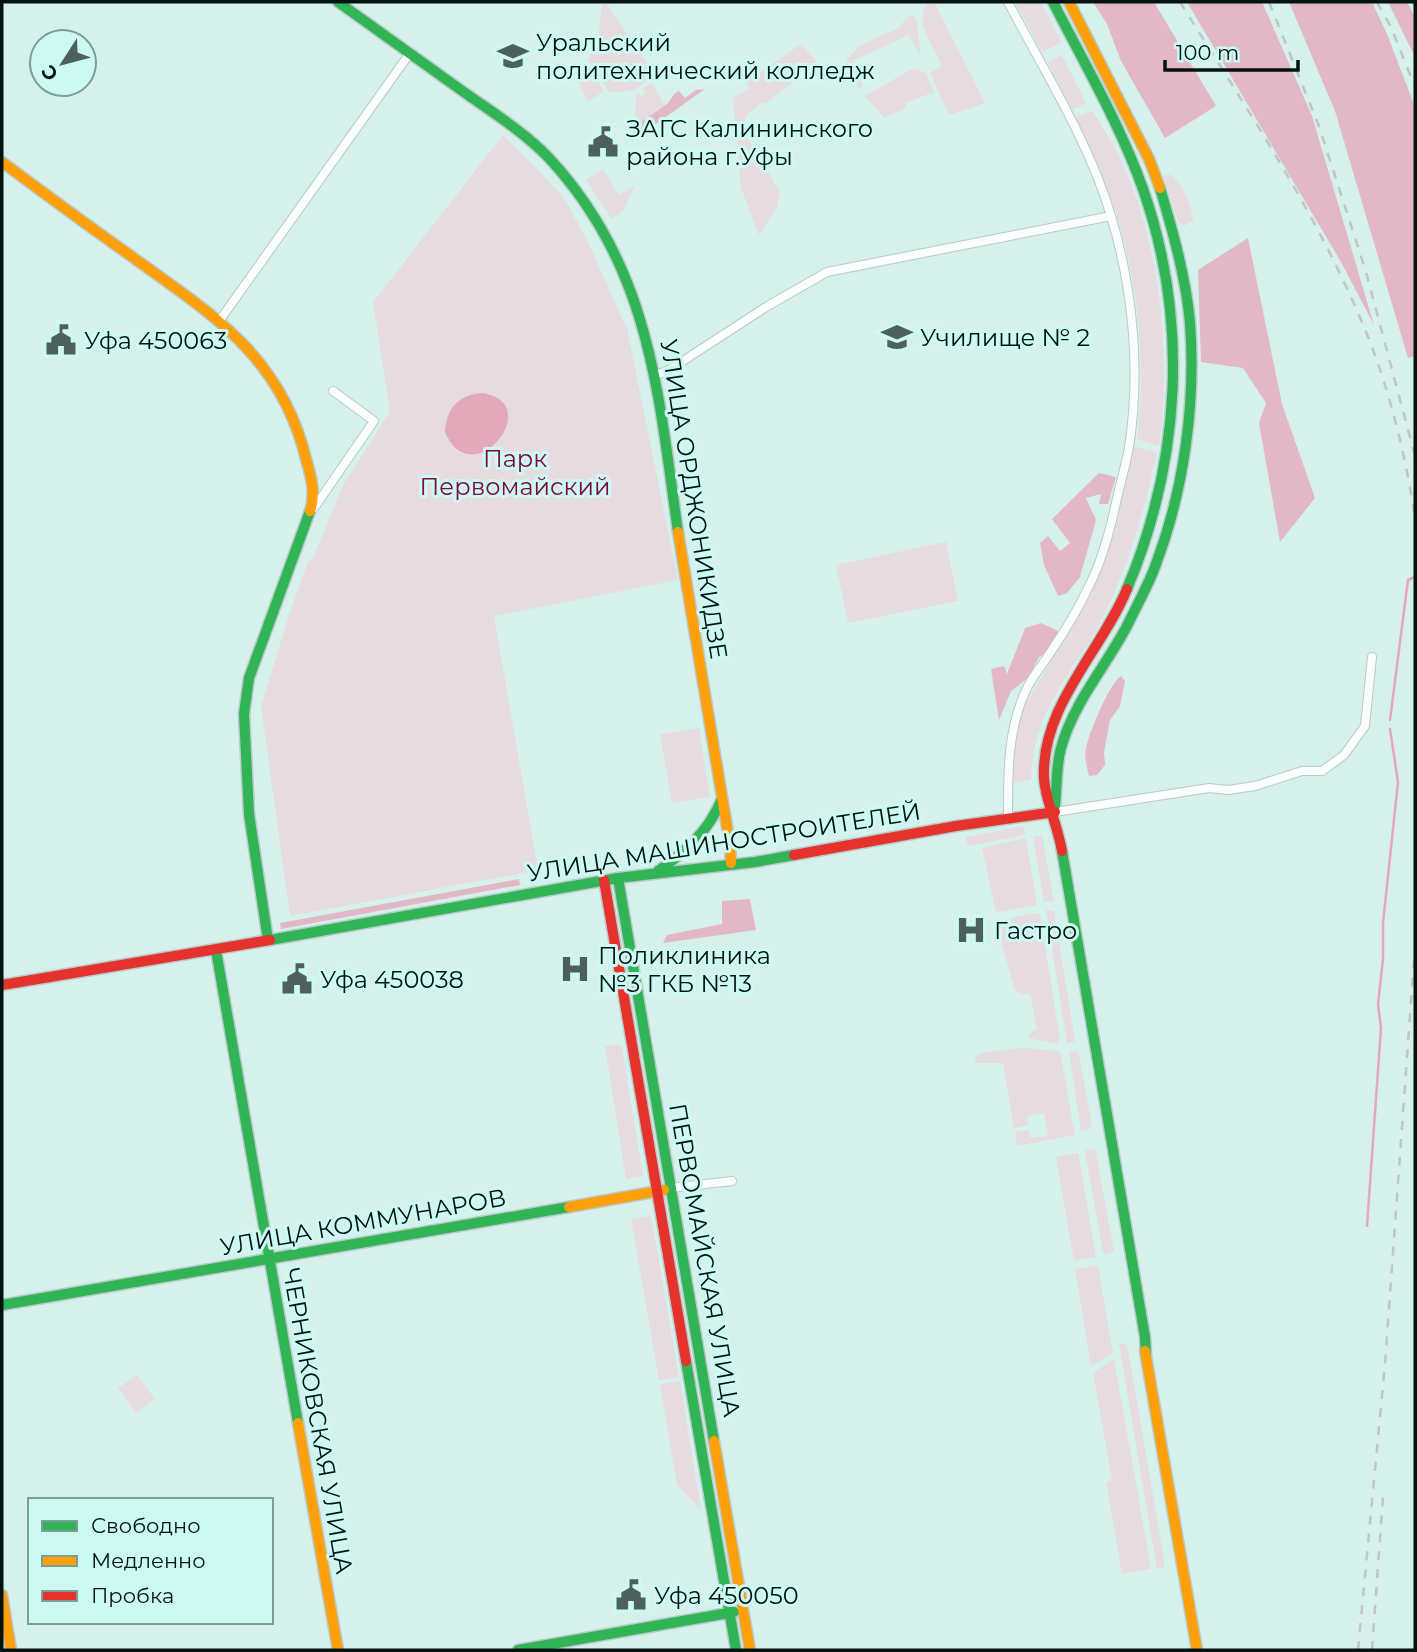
<svg xmlns="http://www.w3.org/2000/svg" width="1417" height="1652" font-family="Montserrat,sans-serif">
	<rect width="100%" height="100%" fill="#d6f0ec"/>
	<path fill="#e6dcdf" d="M602 2H605L655 74 633 91 609 92 588 60 599 33Z
		M928 2H934L985 103 949 115 930 73 942 66C934 47 913 21 928 2Z
		M1015 2H1041L1062 43 1042 52Z
		M913 15 917 22 920 56 909 35 853 61 863 85 859 89 844 68C853 42 874 41 896 29 903 25 905 17 913 15Z
		M801 44 818 63 765 104 762 102 745 117 747 137 780 192 777 207 759 235 741 188 733 98 749 89 747 81Z
		M1062 55 1086 103 1072 110 1048 62Z
		M586 63 604 91 588 102 578 81Z
		M912 69 925 72 934 92 906 103V108L884 118 865 96Z
		M652 83 664 105 634 127 637 92 641 96 645 93 643 88Z
		M1092 111C1156 199 1174 340 1159 446L1137 439C1147 360 1138 277 1112 201 1102 173 1088 146 1075 118Z
		M503 135 562 195 586 238 627 329 678 580 494 616 538 870 290 916 261 706 291 609 309 559 312 560 344 483 390 412 373 302Z
		M603 169 619 195 635 185 624 210 612 219 586 180Z
		M1166 175H1171C1183 185 1192 205 1193 220L1184 226 1178 222 1164 177Z
		M1134 447 1157 452C1145 508 1131 558 1106 611 1076 673 1033 705 1031 780L1012 783V750L1022 710 1088 598 1114 526Z
		M946 542 958 601 848 623 836 565Z
		M699 728 710 797 672 803 660 734Z
		M1024 826 1025 835 967 846 966 837Z
		M1042 835 1054 901 1044 902 1033 837Z
		M1026 838 1037 905 996 912 982 848Z
		M1046 910 1054 911 1075 1041 1067 1043Z
		M1035 913 1040 915 1060 1040 1057 1044 1029 1038 1031 1031 1037 1030 1030 994H1020L1015 990 997 927V923L1000 921Z
		M617 1044 622 1048 643 1176 626 1179 605 1046Z
		M1023 1048 1060 1051 1075 1135 1017 1146 1015 1132 1029 1130 1031 1138 1048 1136 1044 1113 1027 1116 1028 1125 1014 1128 1003 1063H976L975 1057 979 1053Z
		M1069 1051 1077 1052 1079 1055 1092 1125 1087 1130 1081 1131Z
		M1095 1148 1114 1251 1106 1255 1103 1252 1085 1151Z
		M1078 1153 1096 1257 1074 1261 1056 1157Z
		M651 1216 679 1377 659 1380 631 1219Z
		M1098 1265 1113 1354 1091 1366 1075 1269Z
		M1119 1344H1126L1128 1349 1165 1565 1163 1568 1157 1569Z
		M1114 1359 1151 1569 1122 1574 1106 1482 1112 1480 1093 1373Z
		M137 1375 155 1399 136 1413 118 1388Z
		M680 1381 701 1510 677 1485 660 1384Z"/>
	<path fill="#e2b8c6" d="M1093 2H1154L1216 106 1165 138 1121 61 1107 24Z
		M1187 2H1262L1312 116 1374 325 1341 262Z
		M1289 2H1372L1387 34 1415 107V356L1408 358 1335 111Z
		M1388 2H1407L1415 17V57Z
		M705 89 632 141 634 127 668 103 674 94 679 91 685 98 696 90Z
		M1248 238 1282 404 1315 498 1280 542 1259 423 1266 403 1243 368 1201 362 1198 270Z
		M1099 473 1116 477 1108 504H1099L1101 494 1086 498 1096 520 1080 577 1067 593 1058 596 1044 565 1040 543 1048 536 1060 551 1070 543 1052 519Z
		M1041 623 1058 631 1055 641 1046 653 1039 657 1028 678 1011 691 999 720 991 669 1004 666 1007 674 1025 628Z
		M1121 676 1125 681 1120 706 1110 720 1104 752 1105 765 1097 775 1089 776C1087 768 1084 757 1086 748 1089 733 1109 684 1121 676Z
		M519 879 520 885 281 929 280 923Z
		M750 899 756 930 663 943 667 935 722 924V901Z"/>
	<path fill="#e4a8bb" d="M482 393C548 403 471 496 445 432 446 409 458 395 482 393Z"/>
	<g fill="none" stroke-linecap="round" stroke-linejoin="round">
		<path stroke="#e4a8bb" stroke-width="2.5" d="M1390 720 1408 580 1415 577
			M1367 1226 1381 1028 1378 1004 1383 959V923L1398 782 1390 729"/>
		<g stroke="#b7cbc8" stroke-width="10">
			<path id="street" d="M1008 2C1044 71 1089 141 1111 216 1133 289 1141 371 1129 447 1126 464 1121 481 1117 498 1111 527 1103 558 1090 584 1079 608 1065 631 1050 653 1043 664 1033 676 1027 688 1007 729 1008 774 1008 818
				M220 320 410 53
				M656 375 669 370 766 307 827 272 1111 216
				M314 508 374 421 333 391
				M1055 812 1209 788 1228 790 1255 786 1302 771H1322L1344 755 1365 726 1372 657
				M671 1188 732 1181"/>
		</g>
		<g stroke="#b7cbc8" stroke-width="13">
			<path id="fast" d="M338 2C381 33 425 64 468 95 495 114 525 133 548 157 650 266 658 391 678 532
				M1053 2C1084 63 1120 124 1143 189 1189 321 1181 460 1127 589
				M1055 806C1057 787 1056 766 1061 748 1074 701 1108 664 1129 622 1138 603 1149 584 1156 564 1184 490 1196 402 1190 323 1186 278 1173 232 1160 188
				M1062 851 1145 1337 1146 1356
				M658 871C685 852 708 832 721 801
				M618 878 714 1441
				M268 940 249 814 244 714 249 678 310 511
				M270 940 618 878 755 862 794 855
				M216 950 298 1423
				M2 1305 569 1207
				M686 1361 736 1650
				M518 1650 734 1612"/>
		</g>
		<g stroke="#b7cbc8" stroke-width="13">
			<path id="slow" d="M1069 2 1149 159 1160 188
				M2 162C45 194 87 225 131 256 211 314 281 355 306 459 311 476 316 494 310 511
				M678 532 730 845 731 863
				M569 1207 664 1190
				M1145 1351 1197 1650
				M298 1423 338 1650
				M714 1441 750 1650
				M2 1595 11 1650"/>
		</g>
		<g stroke="#b7cbc8" stroke-width="13">
			<path id="jam" d="M1062 851C1058 827 1045 799 1044 778 1041 706 1101 652 1127 589
				M794 855 956 826 1055 812
				M604 880 686 1361
				M2 985 270 940"/>
		</g>
		<use href="#street" stroke="#f9fdfc" stroke-width="8"/>
		<use href="#fast" stroke="#30b455" stroke-width="10"/>
		<use href="#slow" stroke="#ff9f0a" stroke-width="10"/>
		<use href="#jam" stroke="#e5322d" stroke-width="10"/>
		<path stroke="#bfc6c5" stroke-width="2.5" stroke-dasharray="9 9" stroke-linecap="butt" d="M1180 2C1245 106 1317 213 1364 327 1389 387 1405 453 1415 517
			M1269 2 1319 126 1366 272 1415 456
			M1377 2 1391 27 1415 87
			M1413 2 1415 6
			M1358 1650 1385 1364 1415 946
			M1372 1650 1383 1497"/>
	</g>
	<defs>
		<g id="university-bare" transform="scale(2.415)"><path d="M0-5L7-2L0 1L-7-2ZM-4 1L0 2.5L4 1V4Q0 6-4 4Z" fill="#4d605e" stroke="#ccfaf3" stroke-width="2.5" paint-order="stroke"/></g>
		<g id="civic-bare" transform="scale(2.415)"><path d="M-.6-6.5H3V-4.5H.6V-3L4-1V1h2V6H-6V1h2V-1L-.6-3ZM-1.2 2.5V6h2.4V2.5Z" fill="#4d605e" stroke="#ccfaf3" stroke-width="2.5" paint-order="stroke"/></g>
		<g id="hospital-bare" transform="scale(2.415)"><path d="M-5-5h3v3.5h4V-5h3V5h-3V1.5h-4V5h-3Z" fill="#4d605e" stroke="#ccfaf3" stroke-width="2.5" paint-order="stroke"/></g>
	</defs>
	<g fill-rule="evenodd">
		<use href="#university-bare" x="513" y="56"/>
		<use href="#civic-bare" x="603" y="142"/>
		<use href="#university-bare" x="897" y="337"/>
		<use href="#civic-bare" x="61" y="340"/>
		<use href="#hospital-bare" x="971" y="930"/>
		<use href="#hospital-bare" x="575" y="969"/>
		<use href="#civic-bare" x="297" y="979"/>
		<use href="#civic-bare" x="631" y="1595"/>
	</g>
	<g text-anchor="middle" dominant-baseline="central" stroke-width="6" stroke-linejoin="round" paint-order="stroke">
		<g font-size="24" fill="#031311" stroke="#ccfaf3" text-anchor="start">
			<text x="536" y="42">Уральский<tspan x="536" dy="28">политехнический колледж</tspan></text>
			<text x="626" y="128">ЗАГС Калининского<tspan x="626" dy="28">района г.Уфы</tspan></text>
			<text x="920" y="337">Училище № 2</text>
			<text x="84" y="340">Уфа 450063</text>
			<text x="994" y="930">Гастро</text>
			<text x="598" y="955">Поликлиника<tspan x="598" dy="28">№3 ГКБ №13</tspan></text>
			<text x="320" y="979">Уфа 450038</text>
			<text x="654" y="1595">Уфа 450050</text>
		</g>
		<g font-size="24" fill="#7e053e" stroke="#ccfaf3">
			<text x="515" y="458">Парк<tspan x="515" dy="28">Первомайский</tspan></text>
		</g>
		<g font-size="24" fill="#031311" stroke="#ccfaf3">
			<text transform="translate(694 499) rotate(81)">УЛИЦА ОРДЖОНИКИДЗЕ</text>
			<text transform="translate(724 842) rotate(-9)">УЛИЦА МАШИНОСТРОИТЕЛЕЙ</text>
			<text transform="translate(363 1222) rotate(-10)">УЛИЦА КОММУНАРОВ</text>
			<text transform="translate(705 1260) rotate(80)">ПЕРВОМАЙСКАЯ УЛИЦА</text>
			<text transform="translate(318 1421) rotate(80)">ЧЕРНИКОВСКАЯ УЛИЦА</text>
		</g>
	</g>
	<rect width="1417" height="1652" fill="none" stroke="#031311" stroke-width="7"/>
	<rect x="28" y="1498" width="245" height="126" fill="#ccfaf3" stroke="#7c9e99" stroke-width="2"/>
	<rect x="42" y="1521" width="35" height="10" fill="#30b455" stroke="#7c9e99" stroke-width="2"/>
	<text x="91" y="1533" font-size="21" fill="#031311">Свободно</text>
	<rect x="42" y="1556" width="35" height="10" fill="#ff9f0a" stroke="#7c9e99" stroke-width="2"/>
	<text x="91" y="1568" font-size="21" fill="#031311">Медленно</text>
	<rect x="42" y="1591" width="35" height="10" fill="#e5322d" stroke="#7c9e99" stroke-width="2"/>
	<text x="91" y="1603" font-size="21" fill="#031311">Пробка</text>
	<g transform="translate(63 63) rotate(234)"><circle r="33" fill="#ccfaf3" stroke="#7c9e99" stroke-width="2"/>
	<path d="M0-5L12 26L0 18L-12 26Z" fill="#4d605e"/>
	<text y="-10" font-size="19" font-weight="bold" text-anchor="middle" fill="#031311">С</text>
	</g>
	<path d="M1165 60v10h133v-10" fill="none" stroke="#031311" stroke-width="3.5"/>
	<text x="1176" y="60" font-size="21" fill="#031311" stroke="#ccfaf3" stroke-width="5" paint-order="stroke">100 m</text>
</svg>
